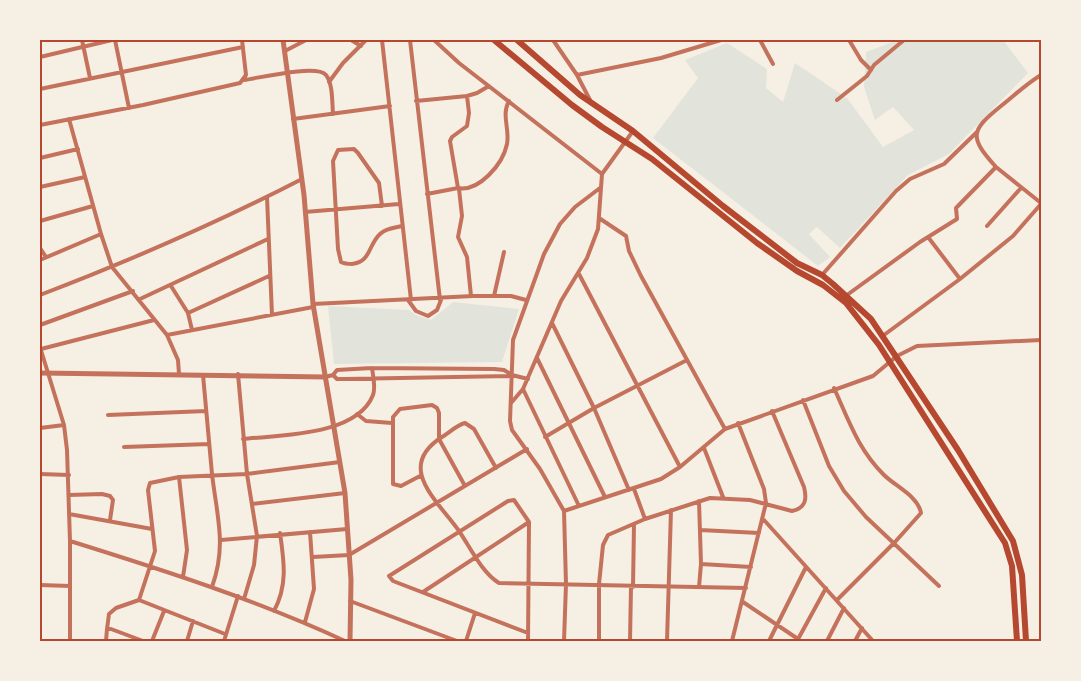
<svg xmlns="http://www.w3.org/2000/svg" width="1081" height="681" font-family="'Roboto Serif',serif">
	<rect width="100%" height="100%" fill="#f6efe4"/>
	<path fill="#e2e4dc" d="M898 40H1003L1028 73 949 154 908 175 840 248 817 227 809 234 830 257 818 266 653 138 698 78 685 60 727 43 767 69 766 88 783 102 795 63 847 98 883 147 914 130 893 107 875 120 864 87 866 52Z
		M453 302 519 309 502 362 334 364 328 306 409 310 416 315 431 320Z"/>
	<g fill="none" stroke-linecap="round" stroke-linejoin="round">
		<path stroke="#c5725c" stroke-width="4" d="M82 40 90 78
			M115 40 129 108
			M351 40 361 46
			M382 40 411 300
			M410 40 440 300
			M434 40 459 63 602 174
			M553 40 577 75 590 100
			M760 40 773 64
			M849 40 861 60 871 70
			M285 51 306 40
			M40 57 112 40
			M577 75 661 58 721 40
			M244 80C259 78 317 64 326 75 333 84 332 102 333 114
			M329 82 343 63 366 40
			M40 89 243 47
			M467 96 477 93 489 86
			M837 100 867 76 874 65 904 40
			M416 101 467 96 469 113 467 126 452 137 450 141 458 188 427 194
			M69 119 101 234 112 267 167 335 178 360 179 374
			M293 119 390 106
			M40 125 143 105 240 83 246 75 242 40
			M40 158 78 149
			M996 167C969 137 970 131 1001 106 1015 95 1026 84 1041 75
			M40 187 85 177
			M458 188C479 192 503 164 507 144 510 129 501 115 509 101
			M459 189 462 216 458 237 467 257 471 296
			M267 197 272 315
			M382 206 379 183 358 153 354 149 338 150 333 161 338 249 341 262C345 264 347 264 352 264 371 262 368 245 380 234 386 228 394 228 402 226
			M305 212 399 204
			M599 218 626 236 629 251 641 276 725 429
			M40 221 93 206
			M987 226 1021 188
			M40 248 46 257
			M40 260 101 234
			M579 274 680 467
			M822 275 896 191 910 179 944 164 977 132
			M960 279 1013 236 1041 204
			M171 286 188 313 192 330
			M40 295C129 261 217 223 302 179
			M847 295 920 242 957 219 956 208 996 167 1041 203
			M494 296 504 252
			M140 299 268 239
			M408 300 416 311 428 316 437 310 441 300
			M313 304 473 296H511L526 300
			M188 313 269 276
			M552 323 594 408 629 490
			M40 325 133 291
			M167 335 313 307
			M884 335 960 279 928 237
			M40 347 64 425 67 450 70 541V641
			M41 349 154 320
			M537 358 605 497
			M238 374 247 474 257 536 254 565 244 599
			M203 375C206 408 209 441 212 474 217 517 227 545 212 587
			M333 375 337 379H345L511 376
			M325 377 333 375 337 370 372 368 494 369 504 370 512 375 528 379
			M834 388C849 421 858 449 884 475 895 486 918 496 921 513L895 542 837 600
			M523 389 579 506
			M803 400 829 466 844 491 866 517 939 586
			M511 403 523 389 561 301 587 258 598 229 602 174 633 131
			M357 414 366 421 392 423
			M108 415 206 411
			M40 428 64 425
			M545 437 594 408 687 360
			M243 439C280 435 357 436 373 395 376 387 373 376 372 368
			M124 447 209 444
			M704 448 723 497
			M496 468 474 429 465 423C457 425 450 432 442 437 395 467 437 500 459 531 470 547 482 573 499 583L746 588
			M40 474 69 475
			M420 476 401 486 393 484V417L400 409 432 405 437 408 439 413V439L465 486
			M179 477 187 550 183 577
			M634 489 645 519
			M69 495 102 494 110 496 113 500 110 520
			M252 504 345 493
			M564 511 661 479 680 467 725 429 873 376 897 356 917 346 1041 340
			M69 514 152 529
			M764 520 873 641
			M700 530 759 533
			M221 540 347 529
			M70 541C163 570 257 600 345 641
			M313 557 349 555 527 449
			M701 564 751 567
			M40 585 70 586
			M633 587 634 524
			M699 587 701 564 699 501
			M423 592 529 522
			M139 600 155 551 148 490 150 483 179 477 247 474 340 462
			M350 601 457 641
			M743 602 801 641
			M274 611C288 585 284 561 280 533
			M305 622 314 589 310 532
			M107 629 109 614 116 608 139 600 225 634
			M106 641 107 629H111L143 641
			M152 641 164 611
			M187 641 193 621
			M224 641 238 596
			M466 641 475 613
			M528 641 529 522 514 500 508 501 389 576 393 581 528 633
			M564 641 566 584 564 511 540 469 512 430 510 421 513 340 544 254 560 224 575 207 600 188
			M599 641V584L603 545 608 535 645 519 710 498 750 500 792 511C806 508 807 499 804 487L772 411
			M630 641 631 587
			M667 641 671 510
			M732 641 766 503 764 489 738 423
			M769 641 806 567
			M797 641 826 588
			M827 641 844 608
			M855 641 862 628"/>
		<path stroke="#c5725c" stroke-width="5" d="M283 40 304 195 313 304 345 493 351 580 350 641
			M40 373 325 377"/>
		<path stroke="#b5482f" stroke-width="6" d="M494 40 572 105 602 127 652 159 757 243 797 271 823 285 846 303 879 345 1005 543 1012 566 1017 641
			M517 40 580 95 633 131 723 206 797 263 822 275 833 284 871 319 958 450 1013 541 1022 575 1026 641"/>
	</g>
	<rect width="1081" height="681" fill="none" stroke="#f6efe4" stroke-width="82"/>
	<rect x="41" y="41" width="999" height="599" fill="none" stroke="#b5482f" stroke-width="2"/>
</svg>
